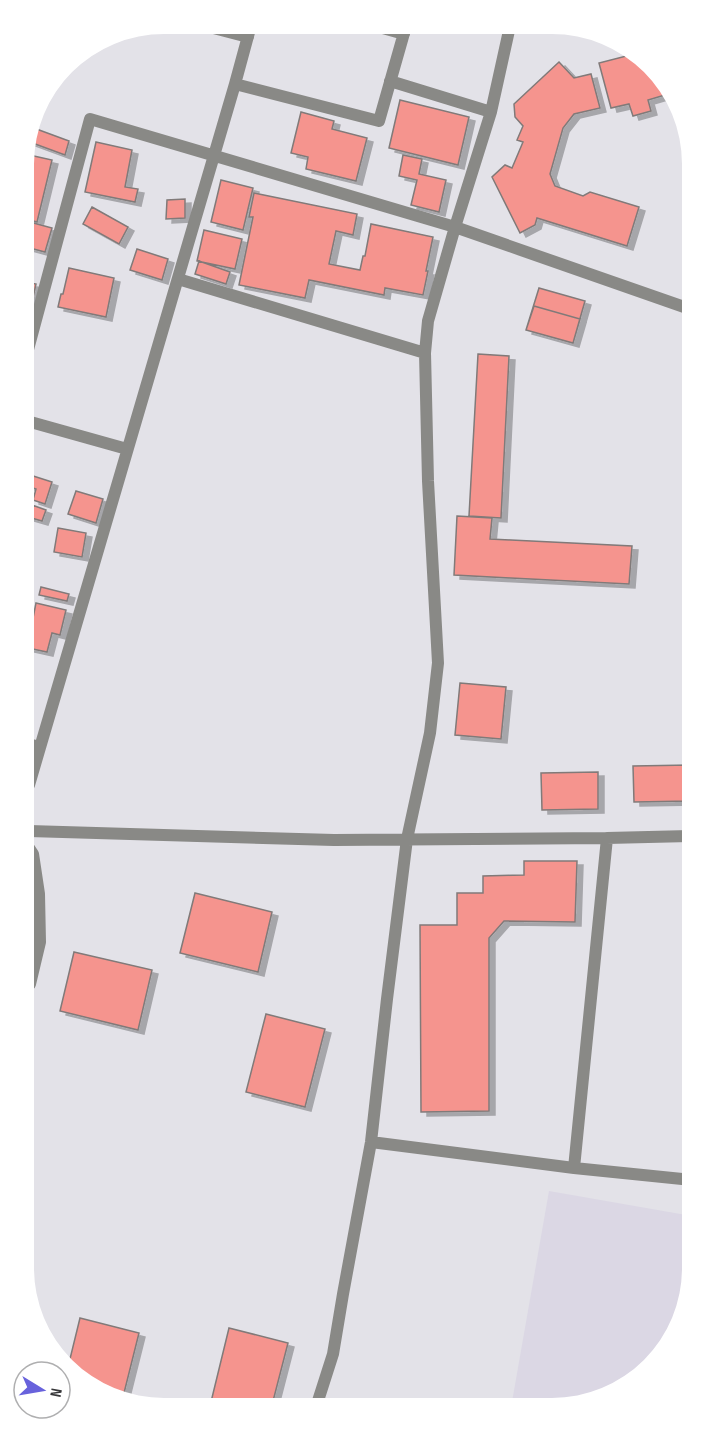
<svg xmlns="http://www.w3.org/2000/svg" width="717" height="1432" font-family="'Sofia Sans Condensed',sans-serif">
	<defs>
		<filter id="shadow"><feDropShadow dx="6" dy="4" stdDeviation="0" flood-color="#0004"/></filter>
	</defs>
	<rect width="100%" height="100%" fill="#e3e2e8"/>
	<path fill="#dbd7e4" d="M549 1191 692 1216 693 1277 664 1353 598 1401 512 1402Z"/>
	<path fill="#f5948e" stroke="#817a79" stroke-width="1.5" filter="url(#shadow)" d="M634 54 646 59 663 85 665 95 648 100 651 111 633 116 629 104 611 108 599 63Z
		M559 62 574 78 591 74 600 108 574 114 563 128 550 174 555 186 583 196 590 192 639 207 627 246 537 218 535 225 520 233 492 177 505 165 512 168 523 142 517 140 523 126 515 117 514 104Z
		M400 100 469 117 458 165 389 148Z
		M301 112 334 121 332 129 367 138 356 181 306 169 308 157 291 153Z
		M31 127 69 141 65 155 27 141Z
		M96 142 132 150 125 187 138 189 135 202 85 192Z
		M25 154 52 160 37 222 26 219Z
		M403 155 422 159 419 174 446 180 439 212 411 205 417 180 399 176Z
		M221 180 253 188 243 230 211 222Z
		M254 193 357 214 353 235 336 231 329 264 360 270 363 256H365L371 224 433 237 426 271H428L423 295 385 288 384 295 309 280 305 298 239 285 253 217H249Z
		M185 199V218L166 219 167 200Z
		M92 207 128 227 119 244 83 224Z
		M26 221 52 228 45 252 26 247Z
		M204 230 242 239 235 269 197 261Z
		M137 249 168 259 162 280 130 270Z
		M199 261 230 272 226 284 195 274Z
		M69 268 114 278 106 317 58 307 61 294H63Z
		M26 282 36 284 30 311 26 310Z
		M539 288 585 301 573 343 526 330Z
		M534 306 580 319 573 343 526 330Z
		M478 354 509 356 501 518 469 516Z
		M27 474 52 482 45 504 33 500 36 489 27 486Z
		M76 491 103 499 96 523 68 514Z
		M32 505 46 510 42 521 28 517Z
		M457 516 492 518 490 539 632 546 629 584 454 575Z
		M58 528 86 533 82 557 54 552Z
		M41 587 69 594 67 601 39 595Z
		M36 603 66 610 60 635 52 633 47 652 28 648 30 635 28 634V617L33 618Z
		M460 683 506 687 501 739 455 735Z
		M690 765V801L634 802 633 766Z
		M598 772V809L542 810 541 773Z
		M524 861H577L575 922 504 921 489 938V1111L421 1112 420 925H457V893H483V876L524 875Z
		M195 893 272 912 258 972 180 953Z
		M74 952 152 970 138 1030 60 1011Z
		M266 1014 325 1029 305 1107 246 1092Z
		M80 1318 139 1333 123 1397 72 1373 68 1367Z
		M229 1328 288 1343 272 1405 210 1406Z"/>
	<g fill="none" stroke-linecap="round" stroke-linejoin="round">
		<path stroke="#898986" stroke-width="12" d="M198 24 248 37
			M372 25 404 34
			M390 81 491 112
			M235 84 379 121 406 26
			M44 95V94
			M178 279 425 353
			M26 357 90 119 455 227 687 308
			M27 421 127 449
			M28 744 40 747
			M29 785 235 84 251 25
			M29 831 334 840 607 838 690 836
			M29 848 33 854 39 894 40 942 30 984
			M371 1142 574 1168 692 1180
			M574 1168 607 838
			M317 1404 333 1354 343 1294 371 1142 387 999 407 839 430 733 438 663 428 481 425 353 428 321 455 227 491 112 510 26"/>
	</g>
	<path d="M0 0H717V1432H0ZM164 34H552A130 130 0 0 1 682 164V1268A130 130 0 0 1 552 1398H164A130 130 0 0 1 34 1268V164A130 130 0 0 1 164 34Z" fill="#fff" fill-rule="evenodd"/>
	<g transform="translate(42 1390) rotate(101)"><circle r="28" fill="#ffffff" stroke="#afafb0" stroke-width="1.5"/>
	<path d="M0-4.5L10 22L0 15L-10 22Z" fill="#6862dc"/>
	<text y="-9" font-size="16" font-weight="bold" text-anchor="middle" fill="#373739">N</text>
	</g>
</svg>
